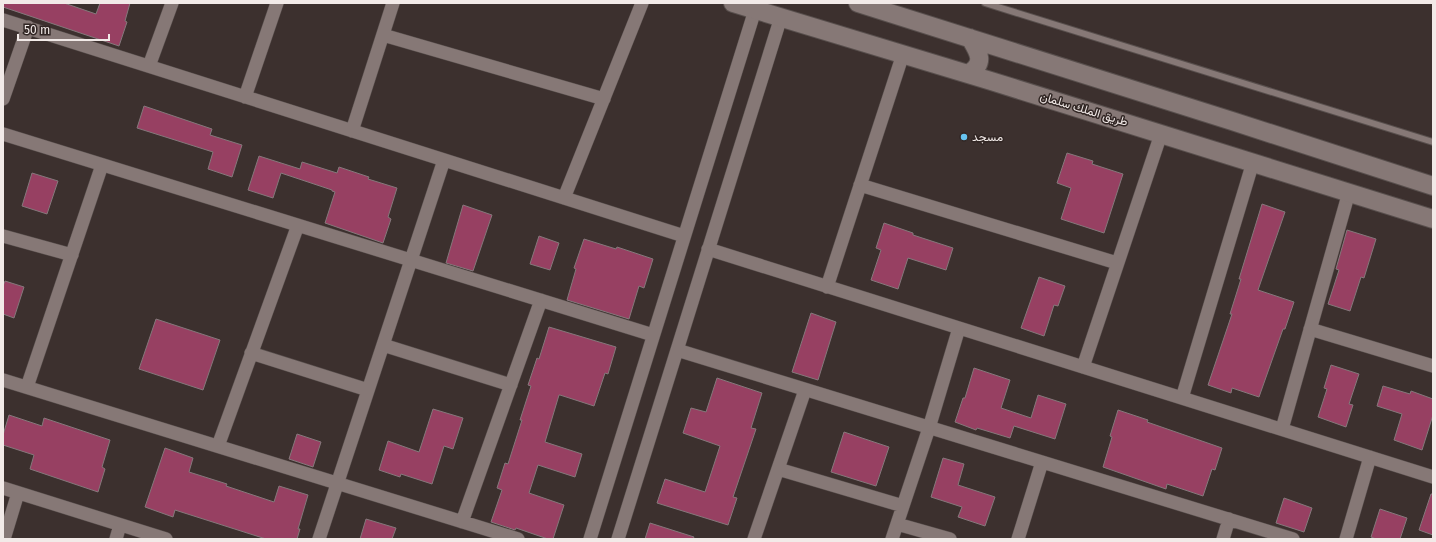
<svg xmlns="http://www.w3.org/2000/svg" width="1436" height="542" font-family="'Fira Sans',Vazirmatn,sans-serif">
	<rect width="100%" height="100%" fill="#3c302e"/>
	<path fill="#974062" stroke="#85787b" d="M3 3H64L96 14 100 3H130L125 21 127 22 119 46 3 7Z
		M144 106 212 129 210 135 242 145 232 177 208 169 213 152 137 128Z
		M1067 153 1093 161 1092 164 1123 174 1104 233 1061 219 1071 188 1057 183Z
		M259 156 300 169 302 162 337 173 339 167 369 177 368 179 397 188 388 217 391 219 383 243 325 223 335 192 332 191V190L281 173 273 198 248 190Z
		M32 173 58 181 47 214 22 206Z
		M1262 204 1285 212 1258 290 1294 302 1285 329H1283L1259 397 1232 388 1231 393 1208 385 1232 314H1230L1241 279H1239Z
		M463 205 492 215 473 271 446 263Z
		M884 223 913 233V235L953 248 946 270 908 258 898 289 871 280 881 250 876 248Z
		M1347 230 1376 239 1364 278 1361 277 1350 311 1328 304 1339 270 1336 269Z
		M539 236 559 243 550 270 530 264Z
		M584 239 616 249 617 247 653 259 644 288 639 286 629 319 567 300 576 269 574 268Z
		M1039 277 1065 286 1058 306 1054 305 1044 336 1021 328Z
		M5 281 24 287 14 318 3 314V286Z
		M811 313 836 322 818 380 792 372Z
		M156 319 220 340 203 390 139 369Z
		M549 327 616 347 608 374 605 373 594 406 560 395H559L545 442 582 454 575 477 538 465 529 493 564 505 553 539H548L516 528 515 530 491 522 502 490 497 488 505 463 508 464 522 420H520L531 386 528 385 537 358 539 359Z
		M1331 365 1359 374 1349 404 1353 405 1346 427 1318 417 1327 389 1324 388Z
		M974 368 1010 380 1001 408 1031 418 1038 395 1066 404 1055 439 1014 426 1010 438 977 428 976 430 955 422 963 398H965Z
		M717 378 762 393 751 428 756 429 733 497 737 498 728 525 657 503 665 479 705 492 720 446 683 433 691 408 706 412Z
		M1383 386 1410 394 1411 391 1433 399V415L1422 450 1394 440 1402 414 1377 406Z
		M433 409 463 418 453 449 444 446 432 484 401 474 400 477 379 470 388 441 419 452Z
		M1118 410 1148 420 1147 422 1222 448 1215 470 1212 469 1203 496 1167 484 1166 489 1103 467 1112 437 1110 436Z
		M9 415 42 426 44 418 110 440 102 467 105 469 98 492 30 469 34 455 3 445V435Z
		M844 432 889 447 876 486 831 472Z
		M297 434 321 442 313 467 289 459Z
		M165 448 193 458 189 472 227 484 226 486 274 502 279 486 308 495 298 529H300L297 539H266L175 510 173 517 145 507Z
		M943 458 964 464 958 485 995 497 985 526 958 517 962 507 931 497Z
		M1431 494H1433V535L1419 530Z
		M1284 498 1312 508 1304 532 1276 523Z
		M1380 509 1407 518 1400 539H1376L1371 537Z
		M366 519 396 528 392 539H360Z
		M650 523 694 537 693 539H645Z"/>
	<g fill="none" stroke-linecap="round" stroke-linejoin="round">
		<g stroke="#584f4d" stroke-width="8">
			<path id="service" d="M985 3 1433 142"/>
		</g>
		<g stroke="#584f4d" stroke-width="14">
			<path id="minor" d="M3 20 684 236
				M383 35 604 99
				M149 66 172 3
				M245 97 277 3
				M3 99 28 27
				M352 131 393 3
				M3 134 653 335
				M860 185 1117 263
				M564 198 642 3
				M3 236 72 255
				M708 249 1433 477
				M827 287 903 54
				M1310 329 1433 366
				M383 345 511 385
				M677 350 1293 539
				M251 353 368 390
				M1083 367 1161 134
				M3 380 518 539
				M27 387 102 165
				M1182 398 1253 162
				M1282 429 1349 192
				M218 446 298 225
				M778 469 903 506
				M3 488 166 539
				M462 522 541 300
				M897 524 950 539
				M4 539 18 493
				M116 539 120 525
				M319 539 444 160
				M590 539 755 10
				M618 539 781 17
				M754 539 805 390
				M892 539 929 428 959 328
				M1018 539 1042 462
				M1223 539 1229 519
				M1346 539 1370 457"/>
		</g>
		<g stroke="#584f4d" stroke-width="20">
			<path id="secondary" d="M733 3 991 81 1433 219
				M858 3 1232 121 1433 186
				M968 74C986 63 979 53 970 38"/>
		</g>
		<use href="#service" stroke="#867876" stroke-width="6"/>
		<use href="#minor" stroke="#867876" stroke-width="13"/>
		<use href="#secondary" stroke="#867876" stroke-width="18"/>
	</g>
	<circle fill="#67c4f0" stroke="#312624" stroke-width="1.5" cx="964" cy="137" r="4"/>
	<g text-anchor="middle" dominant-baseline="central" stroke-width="3" stroke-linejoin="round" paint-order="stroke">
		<g font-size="12" fill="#f2eae8" stroke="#312624">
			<text transform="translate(1084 109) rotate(17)">طريق الملك سلمان</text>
		</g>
		<g font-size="12" fill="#f2eae8" stroke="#312624" text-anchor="start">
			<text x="972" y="137">مسجد</text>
		</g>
	</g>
	<rect width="1436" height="542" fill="none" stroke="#f2eae8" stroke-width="8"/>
	<path d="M18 34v6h91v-6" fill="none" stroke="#f2eae8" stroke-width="2"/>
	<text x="24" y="34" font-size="12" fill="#f2eae8" stroke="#312624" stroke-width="3" paint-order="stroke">50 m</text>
</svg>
